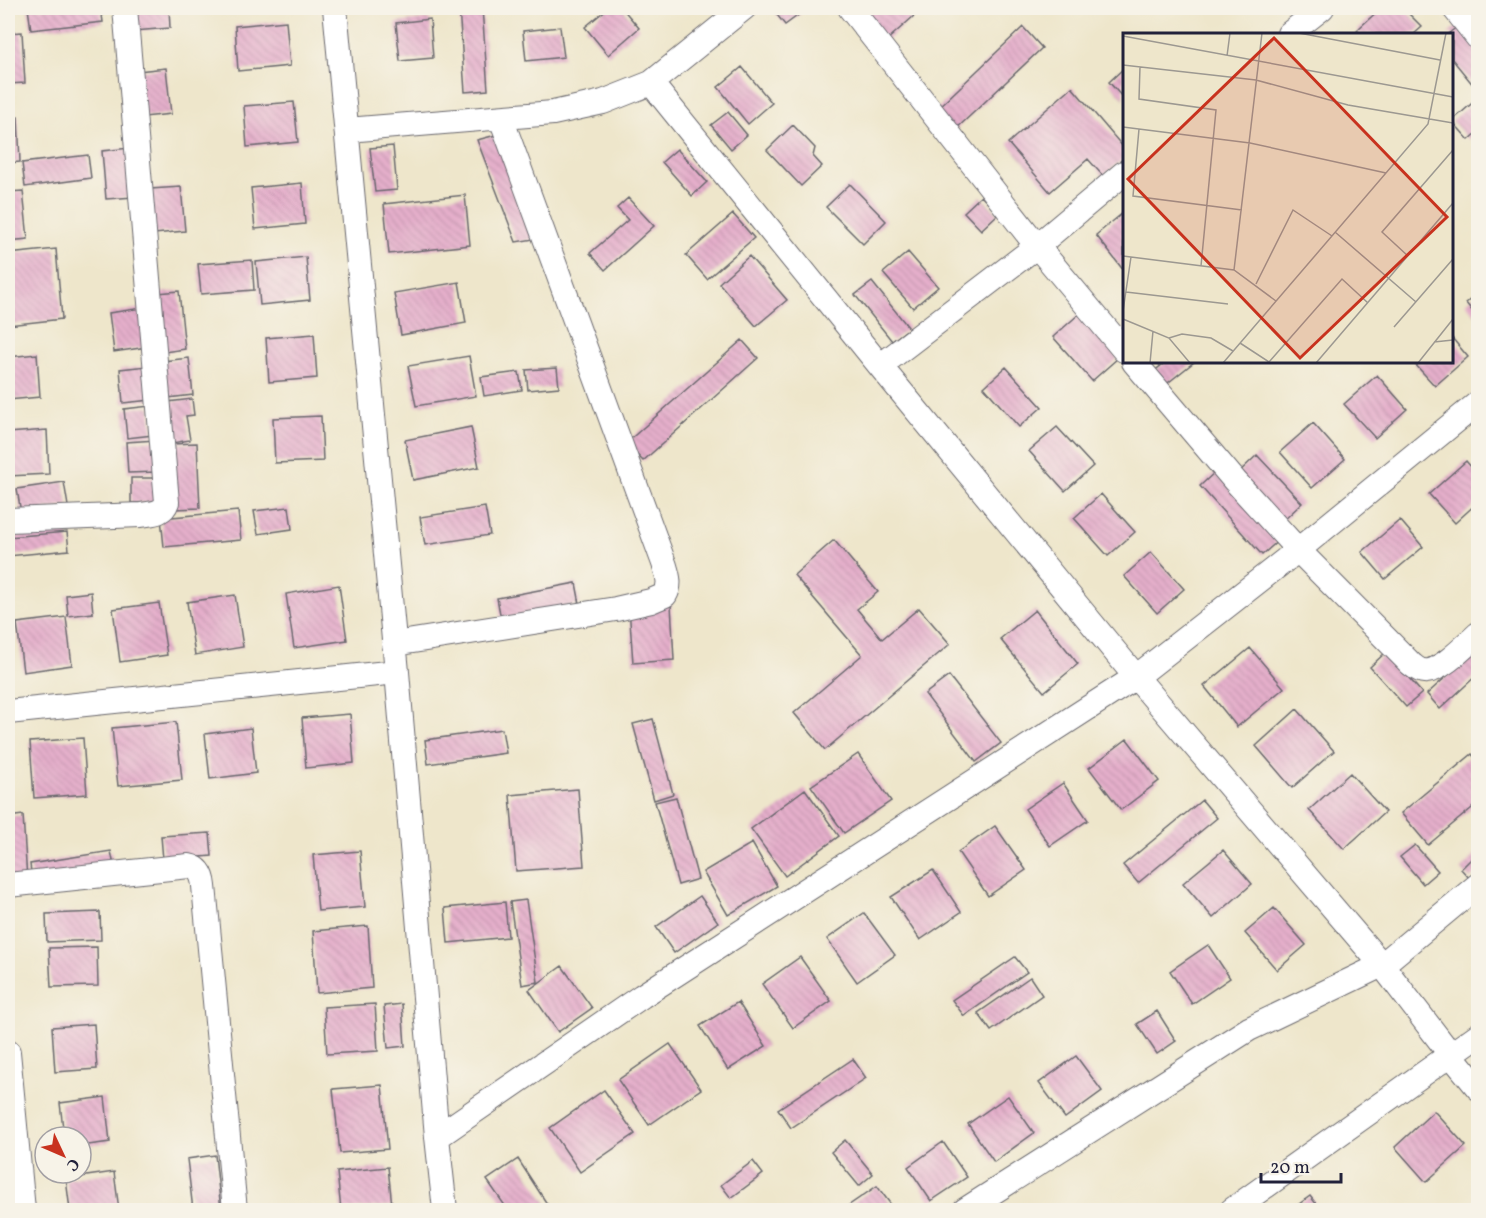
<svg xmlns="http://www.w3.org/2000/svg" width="1486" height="1218" font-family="Vollkorn,serif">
	<defs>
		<pattern id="building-back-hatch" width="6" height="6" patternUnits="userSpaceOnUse" patternTransform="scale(1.5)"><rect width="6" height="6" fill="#e5afcb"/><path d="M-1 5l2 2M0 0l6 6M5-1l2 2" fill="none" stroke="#c496af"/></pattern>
	</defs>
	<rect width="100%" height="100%" fill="#f7f3e8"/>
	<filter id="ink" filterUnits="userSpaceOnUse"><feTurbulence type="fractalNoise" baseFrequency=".0167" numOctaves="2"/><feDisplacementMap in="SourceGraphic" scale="12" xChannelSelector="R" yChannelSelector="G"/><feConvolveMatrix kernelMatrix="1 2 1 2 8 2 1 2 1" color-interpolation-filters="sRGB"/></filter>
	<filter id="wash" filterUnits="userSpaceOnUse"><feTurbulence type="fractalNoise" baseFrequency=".008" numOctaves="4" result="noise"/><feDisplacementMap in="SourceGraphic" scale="24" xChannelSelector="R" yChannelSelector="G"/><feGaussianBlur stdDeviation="1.35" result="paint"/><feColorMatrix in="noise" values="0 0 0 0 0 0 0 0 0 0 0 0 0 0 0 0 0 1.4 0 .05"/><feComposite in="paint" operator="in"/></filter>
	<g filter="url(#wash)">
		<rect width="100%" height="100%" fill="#eee6cb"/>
		<g id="blocks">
			<path fill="url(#building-back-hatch)" d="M28 8H101L103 22 31 30Z
				M133 8H169L170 28 134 31Z
				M459 8H482L488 90 465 92Z
				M608 8H622L639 28 608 55 585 27Z
				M777 8H808L785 25 774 11Z
				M876 8H907L914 16 886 41 865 16Z
				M1381 8H1403L1422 27 1414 34H1361L1357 30Z
				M430 19 433 58 400 61 396 23Z
				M286 21 290 66 238 71 235 26Z
				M1458 26 1478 49V91L1452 59V34H1448Z
				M560 27 564 57 526 61 523 31Z
				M1023 27 1042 48 954 131 935 111Z
				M22 32 25 83 8 84V33Z
				M742 67 772 103 748 124 718 87Z
				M166 68 171 114 144 117 138 71Z
				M1124 68V99L1109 82Z
				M1072 87 1124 148V158L1103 176 1088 159 1050 192 1008 143Z
				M1478 98V132L1469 140 1452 121Z
				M294 102 298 142 247 147 244 106Z
				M728 112 747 135 731 149 711 125Z
				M18 117 20 162 8 163V118Z
				M793 125 815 148 813 156 822 166 801 186 767 150Z
				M500 134 540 238 516 242 477 140Z
				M393 146 397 190 375 192 370 148Z
				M130 148 134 197 106 199 102 151Z
				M677 149 707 182 692 196 662 162Z
				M88 155 91 178 25 187 22 163Z
				M302 183 305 224 255 229 251 188Z
				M850 184 886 221 863 244 826 207Z
				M181 187 185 231 154 234 150 189Z
				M23 191 28 239 8 241V192Z
				M465 195 470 245 389 254 384 204Z
				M981 196 998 214 981 230 964 212Z
				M628 198 654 226 605 270 590 253 628 220 617 208Z
				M1124 212V271L1096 235Z
				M733 214 754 238 707 279 686 255Z
				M56 249 62 319 8 325V254Z
				M908 252 938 287 913 308 883 273Z
				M749 256 787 300 756 326 719 283Z
				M306 257 310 300 260 305 256 262Z
				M252 260 254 290 201 294 198 264Z
				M459 282 466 323 401 335 394 293Z
				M872 282 909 328 892 341 855 295Z
				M179 291 185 349 164 352 158 293Z
				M1478 293V318L1466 303Z
				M142 308 147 347 114 352 109 313Z
				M1079 314 1118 358 1092 381 1053 337Z
				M314 334 317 378 269 382 266 338Z
				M1452 338 1468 357 1435 386 1413 362H1452Z
				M742 340 758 358 643 461 626 443Z
				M37 354 40 397 8 400V357Z
				M469 356 476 396 416 406 408 366Z
				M189 358 193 395 168 398 163 361Z
				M1166 362H1194L1164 386 1153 372Z
				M147 366 151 400 123 403 120 369Z
				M1006 367 1042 407 1019 427 984 387Z
				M557 368 559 387 528 390 526 370Z
				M519 372 522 390 484 396 481 377Z
				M1377 375 1407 409 1375 438 1344 404Z
				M192 399 194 415 186 416 190 440 172 443 168 402Z
				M150 406 153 435 127 438 124 409Z
				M321 416 323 461 275 463 273 418Z
				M1313 423 1345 459 1312 488 1280 452Z
				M471 427 479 467 413 480 405 440Z
				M1057 427 1093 466 1065 491 1029 451Z
				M47 430 49 474 8 476V433Z
				M156 440 157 472 128 473 126 442Z
				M197 443 200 508 175 509 172 444Z
				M1257 455 1302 503 1281 523 1235 476Z
				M1466 461 1478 475V502L1455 523 1429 494Z
				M1217 470 1279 540 1262 555 1200 486Z
				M131 478H158V502L131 503Z
				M64 482 68 506 21 513 17 489Z
				M1101 494 1135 532 1108 556 1074 518Z
				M289 507 292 529 258 534 254 511Z
				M485 507 490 535 425 545 420 517Z
				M238 511 241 540 164 547 161 518Z
				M1400 520 1423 547 1385 579 1362 552Z
				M67 532 69 550 8 556V537Z
				M834 540 878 592 857 609 882 639 919 608 950 644 825 750 794 713 862 655 794 575Z
				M1151 552 1184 589 1157 613 1124 576Z
				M576 583 580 604 501 619 497 598Z
				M339 585 347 640 294 648 286 594Z
				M91 592 93 613 68 616 66 595Z
				M235 595 243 647 195 655 187 602Z
				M159 603 167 655 120 662 113 609Z
				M671 604 674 660 633 663 629 607Z
				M1035 610 1078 664 1044 692 1000 639Z
				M66 617 72 665 23 672 17 623Z
				M1250 648 1284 688 1237 727 1204 686Z
				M1478 648V674L1440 709 1427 694Z
				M1386 652 1422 693 1406 707 1370 667Z
				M949 676 1001 743 976 762 925 694Z
				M1297 709 1334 751 1292 788 1256 746Z
				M350 714 354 763 306 768 302 718Z
				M653 719 673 794 654 800 633 724Z
				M176 722 182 780 118 786 112 728Z
				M251 728 256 773 210 779 205 734Z
				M502 729 506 753 428 764 425 740Z
				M83 738 87 794 34 798 30 742Z
				M1127 739 1159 781 1121 810 1089 768Z
				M858 754 891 801 844 833 811 786Z
				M1472 754 1478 762V803L1428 845 1401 813Z
				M1350 773 1385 812 1344 849 1309 810Z
				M1063 783 1088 820 1050 846 1025 809Z
				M578 789 584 866 516 871 510 795Z
				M805 789 839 836 785 876 751 829Z
				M676 797 698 879 678 885 655 802Z
				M1202 800 1217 818 1138 883 1123 865Z
				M23 815 27 880 8 881V817Z
				M995 826 1026 870 988 896 958 852Z
				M210 833 212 856 163 860 161 836Z
				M752 843 777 886 728 915 703 872Z
				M1415 845 1438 871 1423 884 1400 857Z
				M1223 850 1252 884 1213 918 1183 883Z
				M111 851 114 866 32 880 30 864Z
				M360 851 365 907 318 911 313 855Z
				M1478 852V871L1470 879 1461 869Z
				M933 870 961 912 920 940 891 897Z
				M700 896 718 922 674 953 656 927Z
				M526 900 538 982 522 985 510 902Z
				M505 902 508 937 448 943 445 908Z
				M1274 908 1306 945 1277 970 1245 933Z
				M100 912 101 940 47 942 46 914Z
				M864 913 895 955 857 982 827 939Z
				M368 926 372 988 317 993 313 931Z
				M1208 945 1230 978 1192 1004 1170 971Z
				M97 947 98 986 51 987 49 948Z
				M800 957 831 1001 793 1028 762 984Z
				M1015 957 1027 972 964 1016 952 1000Z
				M562 966 592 1008 558 1032 529 990Z
				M1030 977 1042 995 991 1031 978 1013Z
				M738 1002 766 1046 728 1070 700 1026Z
				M375 1004 378 1051 327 1054 324 1007Z
				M402 1004 405 1046 388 1048 384 1006Z
				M1157 1011 1176 1041 1157 1054 1137 1024Z
				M94 1024 97 1069 55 1072 52 1027Z
				M670 1044 701 1089 649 1125 618 1080Z
				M1076 1056 1102 1091 1065 1118 1039 1083Z
				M853 1059 866 1078 791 1128 778 1109Z
				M382 1085 388 1149 340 1153 333 1089Z
				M604 1090 635 1134 580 1172 550 1128Z
				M1008 1096 1034 1133 994 1162 968 1124Z
				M105 1097 110 1142 81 1146V1137H64L60 1103Z
				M1434 1111 1466 1146 1426 1182 1395 1147Z
				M845 1140 873 1174 859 1186 831 1152Z
				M943 1142 967 1177 931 1201 908 1167Z
				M215 1155 221 1210H193L187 1159Z
				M518 1159 551 1210H508L487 1180Z
				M753 1161 763 1174 731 1198 721 1185Z
				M388 1167 392 1206 341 1210 337 1172Z
				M114 1172 119 1210H70L66 1179Z
				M877 1186 895 1210H842Z
				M1310 1196 1321 1210H1291Z"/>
		</g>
	</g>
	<g filter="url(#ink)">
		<use href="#blocks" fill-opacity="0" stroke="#69676d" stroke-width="1.5"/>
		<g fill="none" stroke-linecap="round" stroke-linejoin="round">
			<g stroke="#69676d" stroke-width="26">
				<path id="street" d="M335 8 397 672 437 1137 445 1210
					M850 8 1037 246 1124 350
					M1454 8 1478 38
					M1289 34 1322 8
					M651 83 880 366 1136 677 1382 965 1451 1055 1478 1088
					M347 130 553 113 603 102 651 83 744 8
					M1134 362 1235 481 1298 550 1411 664C1415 667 1419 671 1424 671 1438 674 1467 644 1478 634
					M880 366 1037 246 1124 173
					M8 520 141 515C152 513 163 514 167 502L125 8
					M394 644 616 609 651 601 665 595C671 585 668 576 665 566L501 118
					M8 712 397 672
					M8 885 189 866C200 868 203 876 204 886L235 1210
					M8 1052 23 1210
					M437 1137 642 996 1136 677 1298 550 1478 403
					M965 1210 1249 1029 1382 965 1478 885
					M1232 1210 1478 1035"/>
			</g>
			<use href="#street" stroke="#fff" stroke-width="24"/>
		</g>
	</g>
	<g transform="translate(1123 33)">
		<rect width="330" height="330" fill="#eee6cb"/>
		<path fill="none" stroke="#9c9891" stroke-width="1.5" d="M176 0 317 27M0 3 330 64M104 23 107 0M0 32 133 47 225 72 330 90M17 34 16 66 93 77 78 233M0 94 127 110 263 140M16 96 10 163 119 177M212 199 293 269M0 223 111 237 153 268M285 223 259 199 330 117M111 237 139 0M133 251 170 177 209 203M3 259 105 271M0 278 8 224M0 286 46 305 67 330M271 294 330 226M46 305 59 301 88 305 110 318M311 309 330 307M117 310 146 329 219 246 245 270M27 330 30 298M100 330 305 91 323 0M193 330 330 170M295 330 330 286"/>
		<path fill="#c8321e" fill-opacity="0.15" stroke="#c8321e" stroke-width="3" d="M151 5 324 184 177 325 5 146Z"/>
		<rect width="330" height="330" fill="none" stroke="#22223b" stroke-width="3"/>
	</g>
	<rect width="1486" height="1218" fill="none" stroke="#f7f3e8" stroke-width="30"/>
	<g transform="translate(63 1155) rotate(134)"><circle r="28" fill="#f7f3e8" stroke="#a29fa3" stroke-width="1.5"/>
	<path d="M0-4.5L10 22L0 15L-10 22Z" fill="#c8321e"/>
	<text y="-9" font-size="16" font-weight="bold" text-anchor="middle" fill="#22223b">С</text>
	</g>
	<path d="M1261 1173v9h80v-9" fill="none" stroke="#22223b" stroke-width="3"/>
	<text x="1270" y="1173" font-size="18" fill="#22223b" stroke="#f7f3e8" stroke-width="4.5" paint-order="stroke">20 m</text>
</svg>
